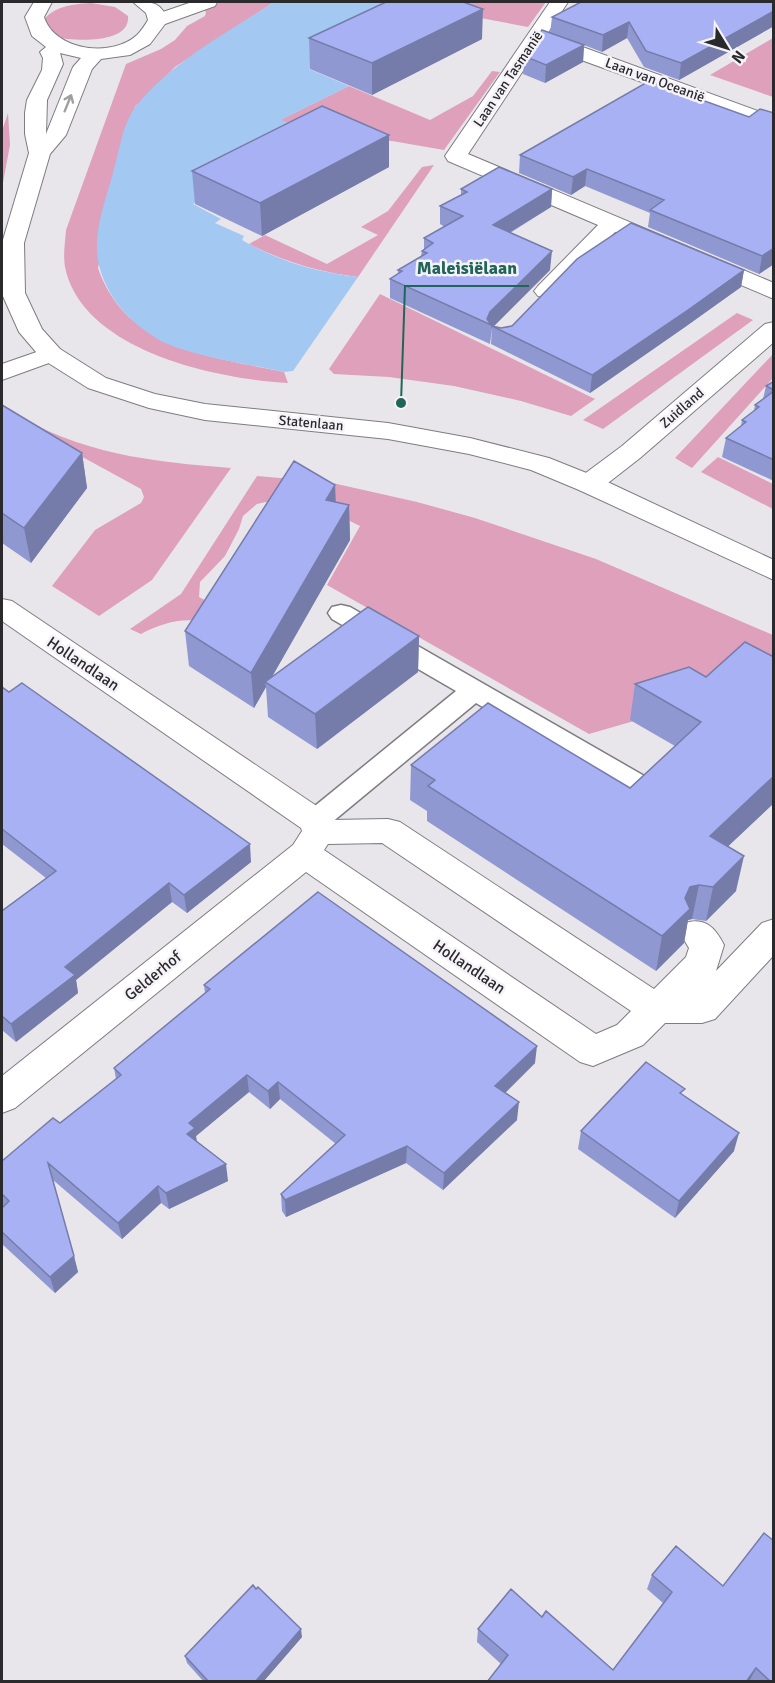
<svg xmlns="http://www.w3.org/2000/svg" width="775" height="1683" font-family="Signika,sans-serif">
	<rect width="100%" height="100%" fill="#e8e6eb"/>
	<path fill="#dea0bb" d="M222 2H274L175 67 135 107 98 268C127 351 211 356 284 372L288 383C217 379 82 351 65 267 63 255 65 243 66 230L126 64 161 49 175 40 187 26 205 16 206 12 203 8Z
		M395 2H546L528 27Z
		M91 3 115 7 128 16C131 45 72 41 55 37L42 22C53 6 73 4 91 3Z
		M773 38V97L710 75Z
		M492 71 500 72 444 150 392 141 363 140 341 144 280 120 349 86 430 120 473 96Z
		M8 113 10 145 2 188V131Z
		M434 165 358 277C319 272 285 262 249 244L265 235 327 264 378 235 361 227 388 211 422 167Z
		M380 294 595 399 571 416 521 401 454 386 389 377 334 374 329 369Z
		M737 313 753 320 603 429 583 420Z
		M773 354V378L692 468 675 458Z
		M10 410C77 454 154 462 231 468L152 580 99 616 52 586 95 530 141 503 144 497 141 489 2 413Z
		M718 457 773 484V509L701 472Z
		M257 476 328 482 417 502 475 518 596 559 773 635V690L634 721 589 734 327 585 360 526 297 495 257 504 243 516 239 529 225 556 200 582 199 597 225 611 203 622C182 617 160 624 141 634L130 629 181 594Z"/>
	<path fill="#a3c8f2" d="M274 2H395L418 15 309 69 349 86 281 120 322 137 193 204 221 219 215 223 244 236 242 240C278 261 316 272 358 277L293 371 284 372C250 364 190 356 161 341 142 330 126 317 114 299 83 251 101 219 114 169 120 148 123 122 137 105 173 61 227 33 274 2Z"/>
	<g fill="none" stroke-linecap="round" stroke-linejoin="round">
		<g stroke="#7e7c81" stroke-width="3">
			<path id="pedestrian" d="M341 605 350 607 653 781 657 788 653 795 643 798 633 795 476 703 325 828 315 831 305 828 301 821 305 814 456 691 332 619 328 613 332 607Z"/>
		</g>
		<g stroke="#7e7c81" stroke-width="2">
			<path id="minor" d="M550 2H568L547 34 774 117V130L540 45 468 154 774 283V299L615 232 554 296 546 298 538 296 534 291 538 286 598 225 448 161 445 156Z
				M774 322V342L640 458 599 490 589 492 579 490 576 484 579 478 622 446 765 324Z
				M51 347 60 349 63 354 60 359 2 380V364Z
				M2 599 12 601 327 813 331 820 388 819 400 822 654 989 686 957 689 948 680 933 685 923C705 917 715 927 724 945L716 971 762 923 774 919V955L715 1019 702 1023H665L643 1045 593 1066 580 1062 306 872 15 1108 2 1113V1076L293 845 302 831 301 828 2 621ZM382 843 631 1011 617 1025 596 1034 324 850 328 844Z"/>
		</g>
		<g stroke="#7e7c81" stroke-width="2">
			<path id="tertiary" d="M192 2H217L215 6 165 24H151L148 20 151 16Z"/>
		</g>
		<g stroke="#7e7c81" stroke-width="2">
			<path id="secondary" d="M34 2H52L44 17C55 51 112 58 137 35 141 31 145 25 148 20L146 13 133 2C152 2 160 1 168 20L150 44 130 55 101 59 92 69 66 135 50 154 24 243 25 293 42 329 60 349 106 378 155 394 205 404 388 423 470 438 549 458 599 478 774 560V580L579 490 531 470 469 454 388 439 205 420 149 408 88 388 42 359 19 332 2 294V243L29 153 25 134V113L27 100 42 70 43 58 40 52 46 47 32 36 25 17ZM60 53 81 58 73 67 46 134 47 100 63 64Z"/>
		</g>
		<use href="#pedestrian" fill="#fff" fill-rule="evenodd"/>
		<use href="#minor" fill="#fff" fill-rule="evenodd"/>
		<use href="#tertiary" fill="#fff" fill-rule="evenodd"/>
		<use href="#secondary" fill="#fff" fill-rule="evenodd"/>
	</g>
	<path fill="#9098d1" d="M774 2V26L679 80 644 67 627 38 602 52 584 45 583 62 545 83 523 74 524 56 550 33 552 17Z
		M309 38 482 39 372 95 310 69Z
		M774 112V264L759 274 648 227 650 213 585 186 571 195 519 173 520 155 749 117 773 113Z
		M389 167 262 236 195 204 192 171Z
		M461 189H552L551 207 510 233 550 270 493 327 501 328 744 270 741 287 685 327 590 393 491 344 492 328 490 344 390 298V279L398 274V270L421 256 422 251 424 249V238L445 227 440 224V206L461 195Z
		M774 372V481L722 457 726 438 741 426 742 420 754 411 755 405 763 399 766 386 772 382Z
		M2 405 82 453 87 488 31 563 2 543Z
		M335 485 336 502 349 505 350 540 271 678 419 636 418 672 317 749 268 717 266 687 254 708 189 666 185 631Z
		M774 657V803L728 846 736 891 706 921 692 919 688 920 684 943 656 971 427 821V811L410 800 411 765 630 788 675 746 630 720 635 684 706 677Z
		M2 687 251 862 187 913 172 902 76 980 78 993 16 1042 2 1030V911L46 878 2 844Z
		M204 985 535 1063 505 1093 517 1120 443 1190 406 1163 286 1217 282 1211 281 1194 336 1144 280 1099 270 1109 249 1092 196 1136 197 1142 228 1181 169 1209 161 1203 122 1239 53 1180 78 1272 55 1293 2 1244V1208L3 1207 2 1206V1161L60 1123 116 1079 114 1068 205 993Z
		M683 1095 734 1151 675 1218 578 1149 581 1131Z
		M652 1575 774 1682H487L501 1664 477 1642 478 1629 542 1617 613 1670 663 1603 647 1589Z
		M256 1589 302 1637 263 1682H204L187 1663 185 1656Z"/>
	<path fill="#757caa" d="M483 9 482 39 372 95V63Z
		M774 11V26L679 80 681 63Z
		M629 22 627 38 602 52 603 35Z
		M584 45 583 62 545 83 546 65Z
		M389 135V167L262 236 260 203Z
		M587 169 585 186 571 195 573 177Z
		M552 189 551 207 492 243 493 225Z
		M774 248V264L759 274 762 256Z
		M552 251 550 270 493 327 492 326 491 329V325L487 319 490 312Z
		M744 270 741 287 685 327 590 393 592 375Z
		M82 453 87 488 31 563 24 528Z
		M335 485 336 520 326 500Z
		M349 505 350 540 268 684 265 682 266 687 254 708 251 673Z
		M419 636 418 672 317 749 315 714Z
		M774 776V803L703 870 710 836Z
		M250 844 251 862 187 913 184 895Z
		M744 856 736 891 706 921 713 887Z
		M169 883 172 902 76 980 78 993 16 1042 11 1024 65 967Z
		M699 885 692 919 688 920 684 943 656 971 662 936 690 887Z
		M537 1046 535 1063 494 1104 495 1086Z
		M247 1075 249 1092 196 1136 197 1145 187 1134 189 1123Z
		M278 1082 280 1099 270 1109 268 1091Z
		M519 1102 517 1120 443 1190 444 1173Z
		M739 1133 734 1151 675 1218 679 1201Z
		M407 1146 406 1163 286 1217 285 1200Z
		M226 1164 228 1181 169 1209 166 1193Z
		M158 1186 161 1203 122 1239 118 1223Z
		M74 1256 78 1272 55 1293 50 1277Z
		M301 1629 302 1637 263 1682H255Z
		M756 1668 749 1682H746Z"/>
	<path fill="#a7b1f3" stroke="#757caa" stroke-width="1.5" d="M386 2H463L483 9 372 63 309 38Z
		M581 2H774V11L681 63 646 51 629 22 603 35 552 17Z
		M542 30 584 45 546 65 524 56Z
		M649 81 749 117 760 109 774 113V248L762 256 650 210 664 200 587 169 573 177 520 155Z
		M322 106 389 135 260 203 192 171Z
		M499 167 552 189 493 225 552 251 490 312 487 319 491 325 390 279 402 271 398 270 427 253 422 251 433 243 424 238 463 216 440 206 467 192 461 189Z
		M631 223 744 270 688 310 592 375 492 326 501 328 512 326 577 259Z
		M774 381V390L766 386Z
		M774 391V460L726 438 746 422 742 420 759 407 755 405Z
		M2 405 82 453 24 528 2 513Z
		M294 461 335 485 326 500 349 505 251 673 185 631Z
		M368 607 419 636 315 714 265 682Z
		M745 642 774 657V776L710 836 744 856 713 887 699 885 690 887 685 898 690 909 662 936 428 786 435 780 411 765 488 703 630 788 701 722 635 684 689 667 706 677Z
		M22 683 250 844 184 895 169 883 65 967 75 975 11 1024 2 1016V911L56 871 2 829V687L9 692Z
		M318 892 537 1046 495 1086 519 1102 444 1173 407 1146 285 1200 281 1194 345 1135 278 1082 268 1091 247 1075 189 1123 195 1128 187 1134 226 1164 166 1193 158 1186 118 1223 48 1163 74 1256 50 1277 2 1232V1208L9 1201 2 1194V1161L53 1118 60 1123 121 1075 114 1068 210 989 204 985Z
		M646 1062 685 1089 680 1093 739 1133 679 1201 581 1131Z
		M764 1533 774 1541V1682H771L756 1668 746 1682H487L508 1655 478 1629 511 1589 542 1617 546 1611 613 1670 672 1592 652 1575 676 1546 723 1586Z
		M253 1585 256 1589 258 1587 301 1629 255 1682H209L185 1656Z"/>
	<defs><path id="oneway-shaft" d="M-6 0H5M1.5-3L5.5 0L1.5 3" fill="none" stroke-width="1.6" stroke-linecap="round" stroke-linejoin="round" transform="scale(1.5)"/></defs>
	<use stroke="#9f9fa0" href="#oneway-shaft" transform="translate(68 103) rotate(-68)"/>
	<g text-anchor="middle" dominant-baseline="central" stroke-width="5" stroke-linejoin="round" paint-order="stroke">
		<g font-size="14" fill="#2a2a2c" stroke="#f5f3f8">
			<text transform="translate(508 79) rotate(-56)">Laan van Tasmanië</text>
			<text transform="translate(655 80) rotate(20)">Laan van Oceanië</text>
			<text transform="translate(682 408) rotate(-41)">Zuidland</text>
			<text transform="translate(311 423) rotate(5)">Statenlaan</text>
		</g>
		<g font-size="16" fill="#2a2a2c" stroke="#f5f3f8">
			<text transform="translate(83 664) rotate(34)">Hollandlaan</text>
			<text transform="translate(469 967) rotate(34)">Hollandlaan</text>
			<text transform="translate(153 976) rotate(-39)">Gelderhof</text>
		</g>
	</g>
	<path fill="none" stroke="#206558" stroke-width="2" d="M401 403L405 286H529"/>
	<circle fill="#206558" stroke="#f5f3f8" stroke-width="2" cx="401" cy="403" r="6"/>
	<g font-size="18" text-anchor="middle" font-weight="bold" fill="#206558" stroke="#f5f3f8" stroke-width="5" stroke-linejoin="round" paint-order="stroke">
		<text x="467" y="274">Maleisiëlaan</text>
	</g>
	<rect width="775" height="1683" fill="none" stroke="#2a2a2c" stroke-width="6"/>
	<g transform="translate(727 48) rotate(128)" stroke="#f5f3f8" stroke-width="4.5" paint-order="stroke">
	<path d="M0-4.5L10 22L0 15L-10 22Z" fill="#2a2a2c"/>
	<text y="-9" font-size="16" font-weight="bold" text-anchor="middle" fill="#2a2a2c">N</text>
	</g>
</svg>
